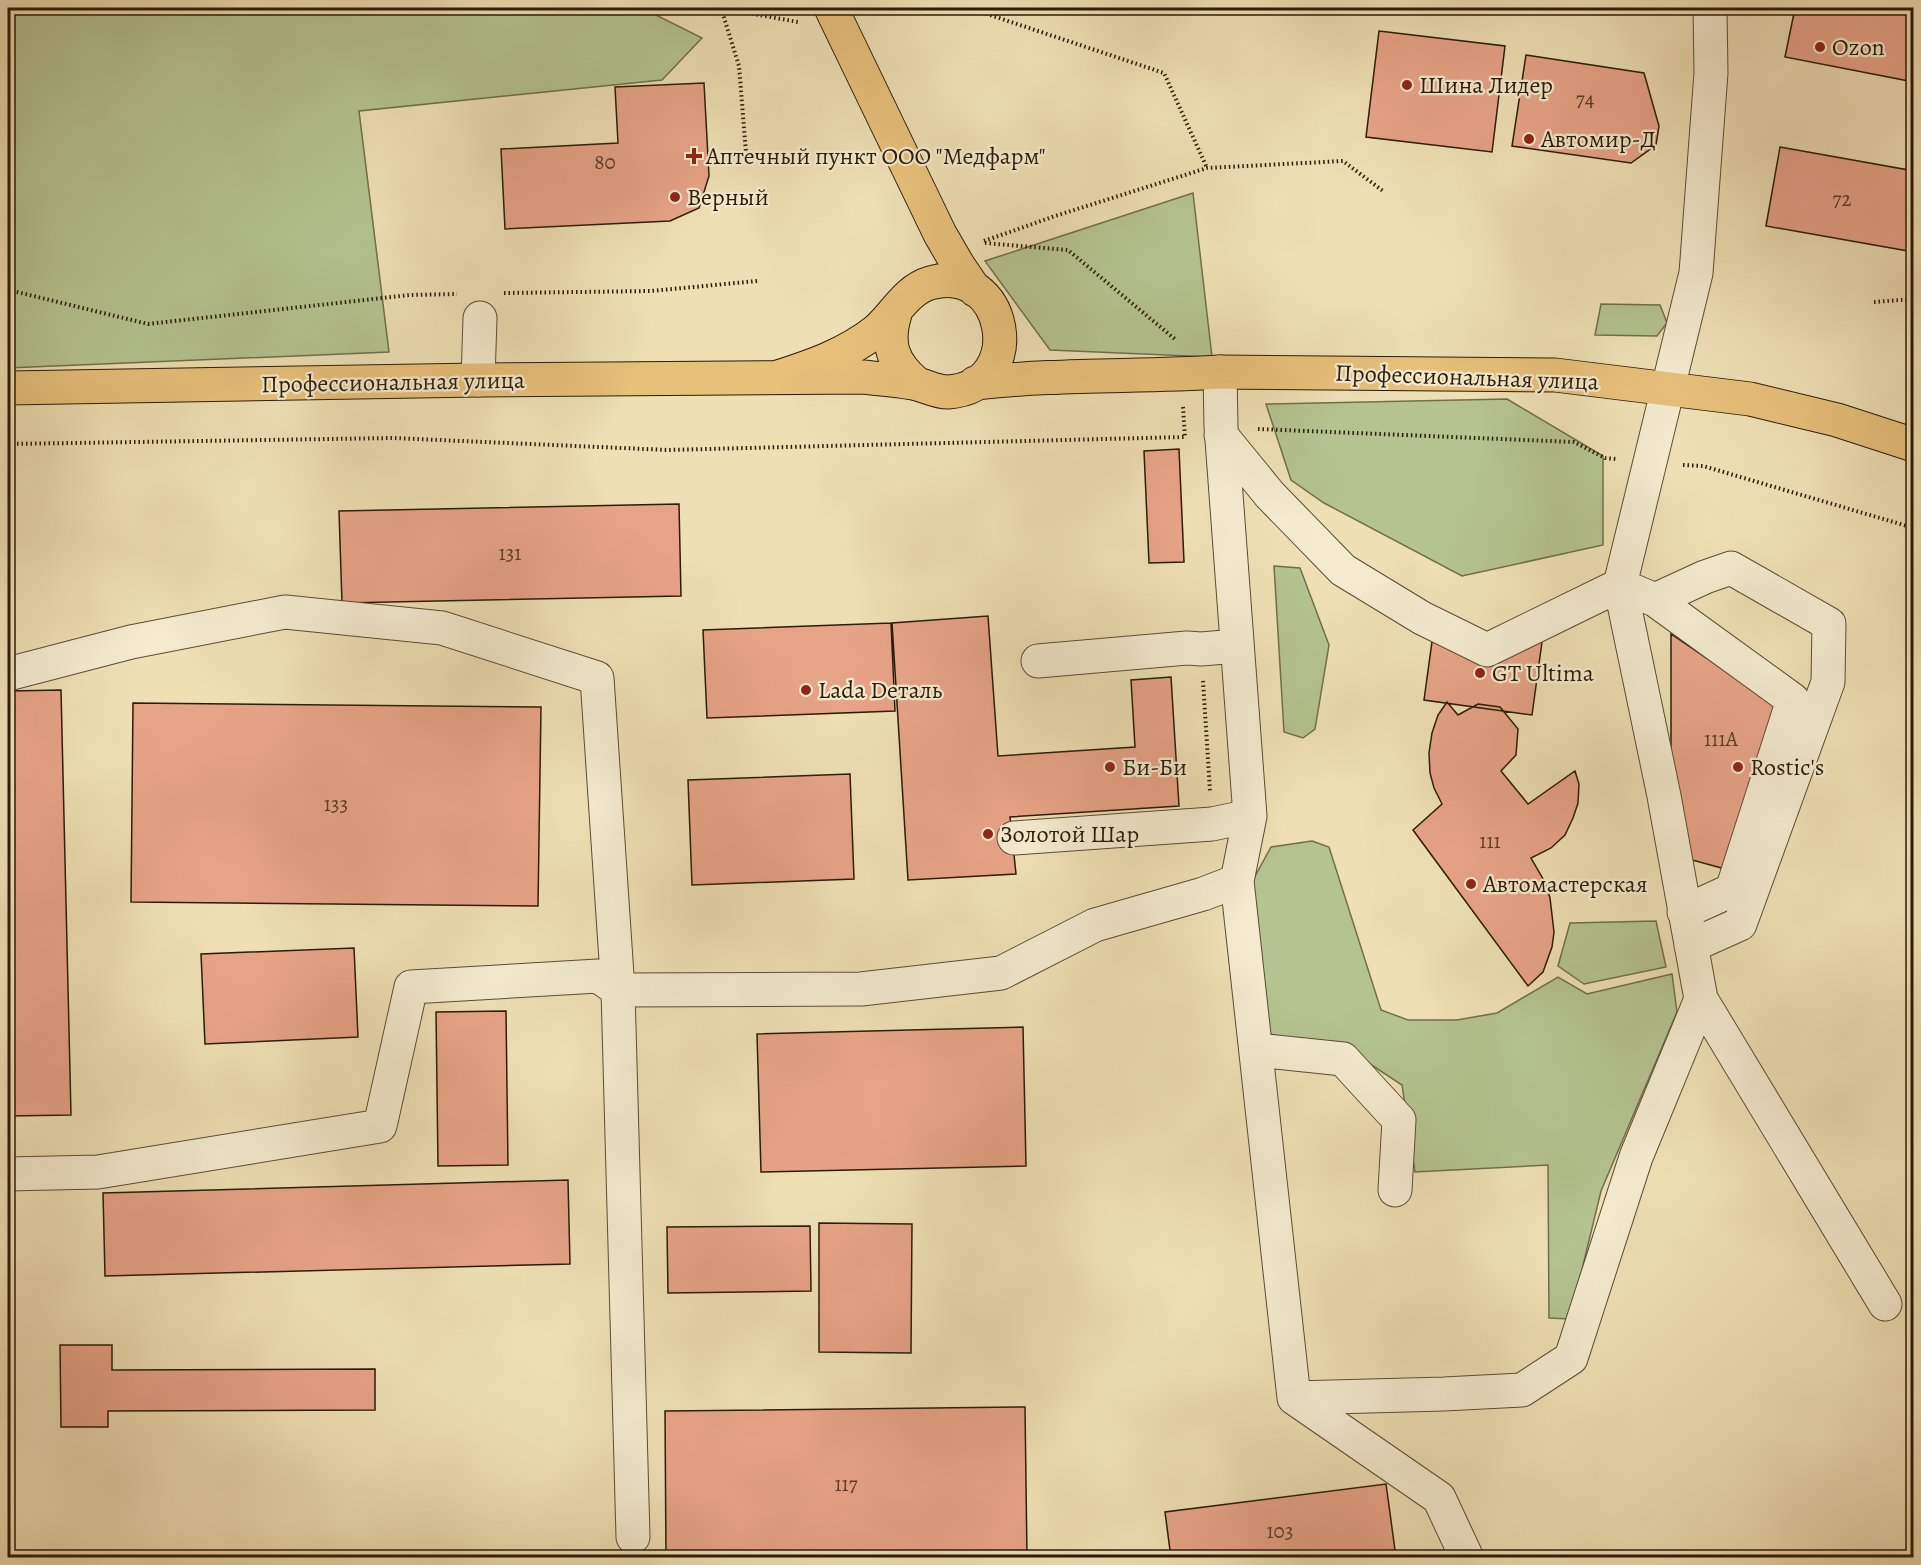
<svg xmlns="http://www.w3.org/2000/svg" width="1921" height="1565" font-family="Alegreya,serif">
	<rect width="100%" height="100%" fill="#eedfb4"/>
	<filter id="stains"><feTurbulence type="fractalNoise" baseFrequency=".00333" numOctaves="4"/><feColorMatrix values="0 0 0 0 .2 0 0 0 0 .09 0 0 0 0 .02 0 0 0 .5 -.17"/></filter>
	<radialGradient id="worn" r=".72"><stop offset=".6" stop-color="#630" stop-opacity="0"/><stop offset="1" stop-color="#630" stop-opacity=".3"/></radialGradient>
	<path fill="#b4c390" stroke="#6f6f4c" stroke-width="1.5" d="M8 8H642L702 38 662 80 359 111 389 352 8 368Z
		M1193 193 1212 357 1050 350 985 261Z
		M1601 304 1660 305 1667 323 1657 336 1595 335Z
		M1507 399 1603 456V545L1462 576 1324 503 1291 480 1266 404Z
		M1274 566 1300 568 1329 645 1315 729 1303 738 1284 732Z
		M1312 841 1329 847 1381 1010 1408 1020H1457L1497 1013 1558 977 1587 994 1672 974 1677 1012 1601 1191 1570 1319 1549 1318 1548 1165 1415 1172 1402 1085 1355 1054 1270 1034 1253 880 1271 847Z
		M1656 921 1666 967 1584 984 1558 966 1570 923Z"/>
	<path fill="#e7a388" stroke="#2a1b07" stroke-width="1.5" d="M1795 8H1914V82L1785 57Z
		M1379 31 1505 46 1492 152 1366 137Z
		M1526 55 1644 73 1659 126 1656 145 1631 163 1512 146Z
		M704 83 709 176 699 208 670 221 505 229 501 149 618 143 615 87Z
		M1780 147 1914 171V252L1766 226Z
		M1179 449 1184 562 1149 563 1144 451Z
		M679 504 681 596 342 603 339 511Z
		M988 616 998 756 1135 747 1131 680 1171 677 1179 806 1010 817 1016 874 908 880 892 623Z
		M891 623 895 711 707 718 703 630Z
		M1434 627 1542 642 1532 715 1424 700Z
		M1671 634 1780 708 1729 870 1681 857 1671 770Z
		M61 690 71 1115 8 1116V691Z
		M1447 702 1458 715 1478 704 1500 707 1518 729 1516 755 1501 771 1528 804 1575 771 1579 784 1578 803 1573 818 1565 835 1551 848 1531 858 1546 884 1550 898 1554 932 1552 947 1543 972 1528 986 1413 830 1442 804 1434 788 1430 773 1429 753 1432 733 1438 715Z
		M133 703 541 707 538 906 131 902Z
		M850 774 854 879 692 885 688 780Z
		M354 948 358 1037 205 1044 201 954Z
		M506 1011 508 1165 438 1166 436 1012Z
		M1023 1027 1026 1166 761 1172 757 1034Z
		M568 1180 570 1264 105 1276 103 1193Z
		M8 1218H9L11 1509H8Z
		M819 1223 912 1224 911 1353 819 1352Z
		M810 1226 811 1291 668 1293 667 1227Z
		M60 1345H112V1370L375 1369V1410L108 1411V1427H61Z
		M1025 1407 1027 1558H666L665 1411Z
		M1386 1484 1395 1550 1337 1558H1171L1165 1512Z"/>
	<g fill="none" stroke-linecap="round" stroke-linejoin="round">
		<g stroke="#5b4c32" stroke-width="35">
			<path id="minor" d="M1710 8 1711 73 1696 273 1620 585 1664 796 1701 999 1885 1304
				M1220 372 1221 427 1250 816 1237 881 1294 1398 1444 1394 1522 1390 1571 1358 1636 1157 1701 999
				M478 380 480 318
				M1221 435 1270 495 1343 570 1422 618 1487 650 1620 585 1655 600 1793 700 1732 890 1684 912
				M1655 600 1705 577 1731 568 1829 624 1828 682 1740 924 1691 946
				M1038 661 1187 648 1201 649 1237 646
				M8 674 131 642 285 612 442 628 597 678 618 990 861 989 1001 973 1095 925 1203 894 1237 881
				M1014 838 1212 824 1250 816
				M1256 1050 1343 1059 1399 1120 1395 1190
				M8 1174 98 1172 380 1126 411 987 598 976 618 990 633 1537
				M1294 1398 1439 1498 1467 1558"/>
		</g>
		<g stroke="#2a1b07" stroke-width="35">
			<path id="major" d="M831 8 940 234 958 265 975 290
				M895 314C886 344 892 362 916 383
				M975 383C1057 374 1139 377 1220 372L1555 375 1750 399 1837 420 1914 445
				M8 388 478 380 863 377C880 379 896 380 913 383 925 385 935 392 948 392 1031 386 1006 261 930 283 906 290 894 316 876 331 847 354 812 366 778 377"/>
		</g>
		<path stroke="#2a1b07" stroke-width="4" stroke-dasharray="1.5 3" stroke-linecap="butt" d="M721 8 739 66 747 165
			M721 8 798 22
			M969 8 1164 73 1207 168
			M984 241 1052 217 1207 168 1343 161 1383 191
			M985 243 1068 250 1176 340
			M8 292 13 291 148 324 409 295 457 294
			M504 293 651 291 757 281
			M1874 302 1914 299
			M1183 407 1185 438
			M1258 429 1574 442 1605 458 1616 459
			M8 444 393 438 668 450 1184 437
			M1683 465 1703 466 1914 528
			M1203 681 1210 791"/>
		<use href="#minor" stroke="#f4eace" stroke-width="33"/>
		<use href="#major" stroke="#e7c07a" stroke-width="33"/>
	</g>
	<g fill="#8f2418" stroke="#f4eace" stroke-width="2">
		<circle cx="1820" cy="47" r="6"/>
		<circle cx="1407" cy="85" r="6"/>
		<circle cx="1529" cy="139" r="6"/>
		<path d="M691 147h6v6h6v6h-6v6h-6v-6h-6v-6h6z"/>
		<circle cx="675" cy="197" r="6"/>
		<circle cx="1480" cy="673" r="6"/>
		<circle cx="806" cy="690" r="6"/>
		<circle cx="1110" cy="767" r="6"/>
		<circle cx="1738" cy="767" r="6"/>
		<circle cx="988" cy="834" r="6"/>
		<circle cx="1471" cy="884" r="6"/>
	</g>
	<g text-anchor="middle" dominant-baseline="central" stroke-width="4.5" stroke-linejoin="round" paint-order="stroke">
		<g font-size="21" fill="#593d27">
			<text x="1585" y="99">74</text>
			<text x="605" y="162">80</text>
			<text x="1842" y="199">72</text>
			<text x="510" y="553">131</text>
			<text x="1721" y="739">111А</text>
			<text x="336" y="804">133</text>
			<text x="1490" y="841">111</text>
			<text x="846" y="1484">117</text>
			<text x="1280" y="1531">103</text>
		</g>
		<g font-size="24" fill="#2a1b07" stroke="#f4eace" text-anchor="start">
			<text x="1832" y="47">Ozon</text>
			<text x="1419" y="85">Шина Лидер</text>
			<text x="1541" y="139">Автомир-Д</text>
			<text x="706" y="156">Аптечный пункт ООО "Медфарм"</text>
			<text x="687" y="197">Верный</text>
			<text x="1492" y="673">GT Ultima</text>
			<text x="818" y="690">Lada Dеталь</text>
			<text x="1122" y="767">Би-Би</text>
			<text x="1750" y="767">Rostic's</text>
			<text x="1000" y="834">Золотой Шар</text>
			<text x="1483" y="884">Автомастерская</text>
		</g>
		<g font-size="24" fill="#2a1b07" stroke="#f4eace">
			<text transform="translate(1467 377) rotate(2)">Профессиональная улица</text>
			<text transform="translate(393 382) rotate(-1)">Профессиональная улица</text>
		</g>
	</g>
	<rect width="1921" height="1565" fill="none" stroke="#eedfb4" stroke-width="30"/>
	<rect x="9" y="9" width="1903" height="1547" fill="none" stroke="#2a1b07" stroke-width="3"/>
	<rect x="15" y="15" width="1891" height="1535" fill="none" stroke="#2a1b07" stroke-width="1.5"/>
	<rect width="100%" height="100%" filter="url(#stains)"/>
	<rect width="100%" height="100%" fill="url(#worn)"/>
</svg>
